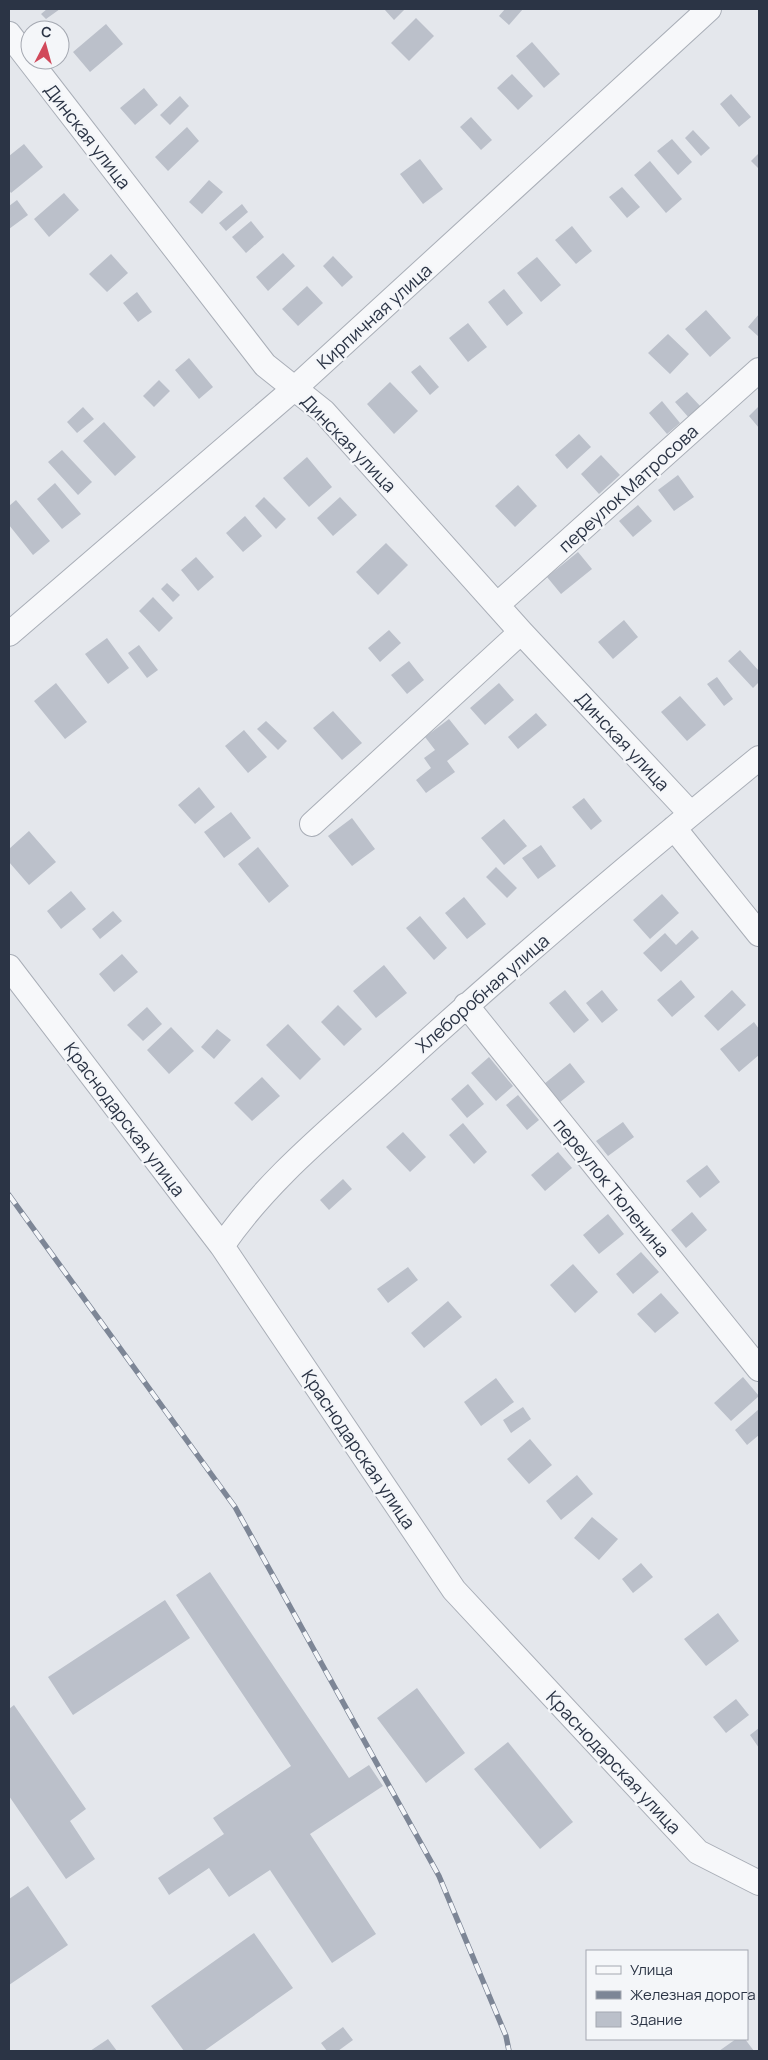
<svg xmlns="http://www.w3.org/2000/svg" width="768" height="2060" font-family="Manrope,sans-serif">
	<rect width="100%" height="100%" fill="#e4e7ec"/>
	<path fill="#bbc0ca" d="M47 9H60L46 19 41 14Z
		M386 9H405L394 20 385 10Z
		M505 9H523L509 25 499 16Z
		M416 18 434 36 409 61 391 43Z
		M106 24 123 44 90 72 73 52Z
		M532 42 560 74 544 88 516 56Z
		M512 74 533 96 518 110 497 88Z
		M144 88 158 105 135 125 120 108Z
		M731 94 751 117 739 127 720 104Z
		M180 96 189 106 170 125 160 115Z
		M471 117 492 140 481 150 460 127Z
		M187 127 199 141 168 171 155 157Z
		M693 130 710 148 701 156 685 138Z
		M672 139 692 162 678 175 657 151Z
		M24 144 43 167 11 193 9 190V156Z
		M759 153V169L751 161Z
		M420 159 443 189 423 204 400 174Z
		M650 161 682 199 666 213 634 175Z
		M209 180 223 192 202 214 189 202Z
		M622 187 640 207 627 218 609 197Z
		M64 193 79 210 49 237 34 219Z
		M17 200 28 215 9 229V206Z
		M242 204 248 212 226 231 219 223Z
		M251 221 264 237 246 253 232 237Z
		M572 226 592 251 576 264 555 240Z
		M283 253 295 266 268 291 256 277Z
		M111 254 128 273 107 292 89 274Z
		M333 256 353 277 342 287 323 266Z
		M537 257 561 285 541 302 517 273Z
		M307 286 323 303 298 326 282 309Z
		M504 289 523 313 507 326 488 302Z
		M137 292 152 312 138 322 123 303Z
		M706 310 731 338 710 357 685 329Z
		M759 314V337L748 327Z
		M468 323 487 347 468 362 449 338Z
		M668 334 689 354 670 374 648 353Z
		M189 358 213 387 199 399 175 370Z
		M420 365 439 387 430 395 411 372Z
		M159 380 170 391 154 407 143 396Z
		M390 382 418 411 394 434 367 404Z
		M687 392 702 408 690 419 675 402Z
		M662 401 680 423 667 434 649 413Z
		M759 406V428L749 416Z
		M83 407 94 419 77 433 67 422Z
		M104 422 136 457 115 476 83 441Z
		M579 434 591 447 567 469 555 455Z
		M62 450 92 482 78 495 48 462Z
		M601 455 620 475 599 494 581 474Z
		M307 457 332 487 309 507 283 478Z
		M678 475 694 497 674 511 658 490Z
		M55 483 81 514 62 529 37 499Z
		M518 485 537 506 515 527 495 506Z
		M264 497 286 519 276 529 255 506Z
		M340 497 357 515 333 536 317 518Z
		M16 500 50 541 33 555 9 525V506Z
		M638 505 652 521 633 537 619 521Z
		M245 516 262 536 243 552 226 533Z
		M386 543 408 565 378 595 356 572Z
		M578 552 592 569 561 594 547 577Z
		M196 557 214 577 198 591 181 570Z
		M167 583 180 595 173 602 161 589Z
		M153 597 173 618 159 632 139 611Z
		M624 620 638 637 613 659 598 642Z
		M389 630 401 643 380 662 368 648Z
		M107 638 129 668 108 684 85 654Z
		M139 645 158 670 147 678 128 653Z
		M740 650 759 671V682L753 688 728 661Z
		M409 661 424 680 407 694 391 675Z
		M717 677 733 699 724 706 707 684Z
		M56 683 87 722 65 739 34 701Z
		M499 683 514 700 485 725 470 708Z
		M680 696 706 725 687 741 661 712Z
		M333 711 362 743 342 760 313 728Z
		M536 713 547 725 518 749 508 737Z
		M449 719 469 744 447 761 455 772 426 793 416 780 431 768 424 758 435 750 425 737Z
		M266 721 287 741 278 750 257 729Z
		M244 730 267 757 248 773 225 746Z
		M199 787 215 807 195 824 178 805Z
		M584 798 602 821 591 830 572 807Z
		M231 812 251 838 224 858 204 832Z
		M352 818 375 849 352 866 328 836Z
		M504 819 527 846 504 865 481 838Z
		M29 831 56 862 29 885 9 862V849Z
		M541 845 556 866 538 879 522 858Z
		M258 847 289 886 269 903 238 864Z
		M496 867 517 888 507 898 486 877Z
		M71 891 86 909 61 929 47 911Z
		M662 894 679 913 650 939 633 920Z
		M464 897 486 924 467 939 445 913Z
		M113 911 122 921 100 939 92 929Z
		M420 916 447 948 434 960 406 928Z
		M692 930 699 938 661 972 643 953 665 933 676 945Z
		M122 954 138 972 114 992 99 974Z
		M384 965 407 993 376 1018 353 991Z
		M681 980 695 997 672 1017 657 1000Z
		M565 990 589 1020 574 1033 549 1003Z
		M602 990 618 1010 602 1023 586 1003Z
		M732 990 746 1005 718 1031 704 1016Z
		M338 1005 362 1029 344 1046 321 1022Z
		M147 1007 162 1024 143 1041 127 1025Z
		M754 1022 759 1029V1055L739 1072 720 1049Z
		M288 1024 321 1059 300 1080 266 1045Z
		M171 1027 194 1051 169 1074 147 1050Z
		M217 1029 231 1040 214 1059 201 1047Z
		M489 1057 513 1086 496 1101 471 1073Z
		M570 1063 585 1082 559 1103 544 1084Z
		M262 1077 280 1096 252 1121 234 1103Z
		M468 1084 484 1104 467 1118 451 1099Z
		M518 1095 539 1120 527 1130 506 1105Z
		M623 1122 634 1137 608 1156 596 1141Z
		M463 1123 487 1152 474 1164 449 1135Z
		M403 1132 426 1157 410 1172 386 1147Z
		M558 1152 572 1168 545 1191 531 1175Z
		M707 1165 720 1182 700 1198 686 1181Z
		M343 1179 352 1189 329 1210 320 1200Z
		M692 1212 707 1230 686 1248 671 1230Z
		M608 1214 624 1234 599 1254 583 1235Z
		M641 1252 659 1272 633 1294 616 1274Z
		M573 1264 598 1292 575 1313 550 1285Z
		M408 1267 418 1280 388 1303 377 1289Z
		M661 1293 679 1313 655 1333 637 1314Z
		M448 1301 462 1317 424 1348 411 1333Z
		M743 1377 759 1396 731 1421 714 1403Z
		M496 1378 514 1402 481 1426 464 1402Z
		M523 1407 531 1419 511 1433 503 1420Z
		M759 1409V1435L747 1445 735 1430Z
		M530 1439 552 1465 529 1484 507 1459Z
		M577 1475 593 1494 561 1520 546 1501Z
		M592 1517 618 1539 599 1560 574 1538Z
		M641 1563 653 1577 633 1593 622 1579Z
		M210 1572 349 1778 369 1765 383 1786 310 1834 376 1934 332 1963 270 1870 229 1897 209 1868 169 1895 158 1878 224 1834 213 1818 291 1766 176 1595Z
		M165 1600 190 1638 73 1715 48 1677Z
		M718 1613 739 1641 706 1666 684 1639Z
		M417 1688 465 1753 426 1783 377 1718Z
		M736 1699 749 1715 726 1733 713 1717Z
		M14 1705 86 1809 70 1821 95 1859 66 1879 9 1796V1709Z
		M759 1728V1748L750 1735Z
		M508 1742 573 1822 540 1849 474 1769Z
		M28 1886 68 1945 9 1985V1899Z
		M254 1933 293 1988 204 2051H184L151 2006Z
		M343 2027 353 2040 338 2051H327L321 2043Z
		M108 2039 117 2051H90Z
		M736 2039H745L754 2051H719Z"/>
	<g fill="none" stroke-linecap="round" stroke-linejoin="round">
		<g stroke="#a9aeb7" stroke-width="26">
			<path id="street" d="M9 34 265 365 324 412 521 632 691 814
				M497 605 759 370
				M9 634 295 388 709 9
				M312 824 521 632
				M674 828 759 934
				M9 967 222 1246 454 1590 698 1852 759 1883
				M466 1005 759 1369
				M222 1246C267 1180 331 1129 389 1076 509 966 633 861 759 758"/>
		</g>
		<use href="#street" stroke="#f7f8fa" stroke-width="24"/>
		<g stroke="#7d8696" stroke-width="5.5">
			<path id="rail" d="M9 1195 235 1507 439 1876 506 2036 509 2051"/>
		</g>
		<use href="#rail" stroke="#f4f6f9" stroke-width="4" stroke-dasharray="11" stroke-linecap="butt"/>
	</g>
	<g text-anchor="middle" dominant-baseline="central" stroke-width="4.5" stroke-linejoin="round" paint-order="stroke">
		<g font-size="18" fill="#2b3445" stroke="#f4f6f9">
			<text transform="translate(88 136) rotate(52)">Динская улица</text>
			<text transform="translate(374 316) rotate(-42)">Кирпичная улица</text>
			<text transform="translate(349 443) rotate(46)">Динская улица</text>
			<text transform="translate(628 488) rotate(-42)">переулок Матросова</text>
			<text transform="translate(623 741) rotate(47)">Динская улица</text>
			<text transform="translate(482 993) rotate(-41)">Хлеборобная улица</text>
			<text transform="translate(125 1119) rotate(53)">Краснодарская улица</text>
			<text transform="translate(612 1187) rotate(51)">переулок Тюленина</text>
			<text transform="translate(359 1449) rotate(56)">Краснодарская улица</text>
			<text transform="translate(614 1762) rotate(47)">Краснодарская улица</text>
		</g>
	</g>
	<rect width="768" height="2060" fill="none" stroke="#2b3445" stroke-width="20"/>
	<rect x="586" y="1950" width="162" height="90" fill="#f4f6f9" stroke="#a4a8b1"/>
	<rect x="596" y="1966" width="25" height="8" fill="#f7f8fa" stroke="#a4a8b1"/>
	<text x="630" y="1975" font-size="15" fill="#2b3445">Улица</text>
	<rect x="596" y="1991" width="25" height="8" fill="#7d8696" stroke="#a4a8b1"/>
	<text x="630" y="2000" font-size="15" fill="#2b3445">Железная дорога</text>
	<rect x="596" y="2012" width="25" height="15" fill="#bbc0ca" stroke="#a4a8b1"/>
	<text x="630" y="2025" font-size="15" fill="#2b3445">Здание</text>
	<g transform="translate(45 45) rotate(6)"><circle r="24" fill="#f4f6f9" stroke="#a4a8b1"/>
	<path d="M0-4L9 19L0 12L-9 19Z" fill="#d1495b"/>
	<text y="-8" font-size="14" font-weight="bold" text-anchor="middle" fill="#2b3445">С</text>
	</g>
</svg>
